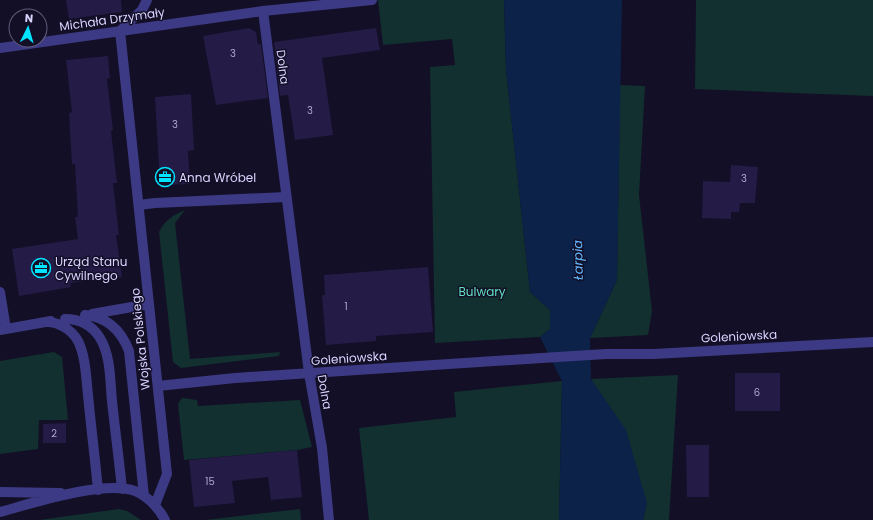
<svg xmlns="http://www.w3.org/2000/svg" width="873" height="520" font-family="Poppins,sans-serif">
	<rect width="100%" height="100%" fill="#130f26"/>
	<path fill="#12302f" d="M378 0H504L506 70 530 292 550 310V329L540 337 435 343 430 67 455 65 452 39 383 45Z
		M696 0H873V96L695 89Z
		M620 85 645 86 639 195 652 311 648 335 590 338 617 280Z
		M185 210 175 223 190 359 280 352 279 356 181 368 173 362 159 232C165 220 173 215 185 210Z
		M54 352 62 357 68 420H39L38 449 0 454V361Z
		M678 375 669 520H643L647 503 591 379Z
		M562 381 559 520H369L359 428 456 417 454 392Z
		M183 398 197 400 198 406 300 400 312 447 297 450 184 460 178 404 181 399Z
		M119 509 127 511 141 520H39Z
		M300 509 301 520H205Z"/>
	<path fill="#0c2248" d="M504 0H622L617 280 590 338 591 379 626 430 647 503 643 520H559L562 381 540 337 550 329V310L530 292 506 70Z"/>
	<path fill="#241b47" d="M66 0H121L122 12 69 19Z
		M249 28 256 32 258 44H261L268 98 216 105 203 36Z
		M376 28 380 50 322 58 333 135 295 140 288 95 280 96 274 42Z
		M108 56 110 78 107 79 113 130 111 131 117 183H113L119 235H116L122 277 70 283 71 287 19 296 12 249 78 239 75 217H78L75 164H72L69 113 72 112 66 60Z
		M191 94 194 150 188 151 190 184 160 185 155 97Z
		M731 165 758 167 755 203H740L739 212H731V219L702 218 703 181 730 182Z
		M428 267 433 332 376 336V341L326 345 322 295H325L324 275Z
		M735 373H780V411H735Z
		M66 423V443H43V424Z
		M686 445H709V497H687Z
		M297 450 302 497 271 500 268 477 232 481 235 503 194 507 189 460Z"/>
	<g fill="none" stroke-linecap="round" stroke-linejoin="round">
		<path stroke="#3d3a85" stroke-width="10" d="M147 0 142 10 120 31 167 474 155 505
			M263 11 309 373 322 448 329 520
			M0 48 263 11 372 0
			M139 205 155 203 286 197
			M0 292 6 329
			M92 314 149 304
			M85 315C107 317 121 330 129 351L144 496
			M65 319C81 319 92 325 100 338 111 356 110 381 112 401 115 430 119 459 122 489
			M45 322C58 321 72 330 78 341 86 357 86 378 88 395 91 427 95 458 98 490
			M0 330 51 321
			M158 386 235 378 542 358 606 354H654L873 342
			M0 492 61 493
			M0 512C33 503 103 480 135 491 149 497 158 507 165 520"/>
	</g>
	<defs>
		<g id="office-ring" transform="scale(1)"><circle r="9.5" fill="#130f26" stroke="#00e5ff" stroke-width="1.5"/><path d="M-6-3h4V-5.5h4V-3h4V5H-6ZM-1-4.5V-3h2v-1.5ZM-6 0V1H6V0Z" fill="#00e5ff"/></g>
	</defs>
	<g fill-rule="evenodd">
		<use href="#office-ring" x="165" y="177"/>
		<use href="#office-ring" x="41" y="268"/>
	</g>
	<g text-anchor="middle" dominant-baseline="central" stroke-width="3" stroke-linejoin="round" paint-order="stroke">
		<g font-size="10" fill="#aca6d1">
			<text x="233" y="53">3</text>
			<text x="310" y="110">3</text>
			<text x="175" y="124">3</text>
			<text x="744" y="178">3</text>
			<text x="346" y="306">1</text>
			<text x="757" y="392">6</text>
			<text x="54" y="433">2</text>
			<text x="210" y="481">15</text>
		</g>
		<g font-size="12" fill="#d9d4ff" stroke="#130f26">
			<text transform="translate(112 19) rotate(-8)">Michała Drzymały</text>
			<text transform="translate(283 67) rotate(83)">Dolna</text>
			<text transform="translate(739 336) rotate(-3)">Goleniowska</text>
			<text transform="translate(140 339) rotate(-96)">Wojska Polskiego</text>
			<text transform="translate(349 358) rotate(-4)">Goleniowska</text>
			<text transform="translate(325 392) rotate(80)">Dolna</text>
		</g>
		<g font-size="12" fill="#d9d4ff" stroke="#130f26" text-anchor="start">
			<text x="179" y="177">Anna Wróbel</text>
			<text x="55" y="261">Urząd Stanu<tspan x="55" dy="14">Cywilnego</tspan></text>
		</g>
		<g font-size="12" fill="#5fe0c0" stroke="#130f26">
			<text x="482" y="291">Bulwary</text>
		</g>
		<g font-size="13" font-style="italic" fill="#62b6ff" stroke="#130f26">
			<text transform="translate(578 260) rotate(-91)">Łarpia</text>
		</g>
	</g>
	<g transform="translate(28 28) rotate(5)"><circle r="19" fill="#130f26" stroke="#625e7d"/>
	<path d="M0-3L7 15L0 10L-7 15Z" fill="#00e5ff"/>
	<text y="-6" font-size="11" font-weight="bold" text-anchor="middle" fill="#d9d4ff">N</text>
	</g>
</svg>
